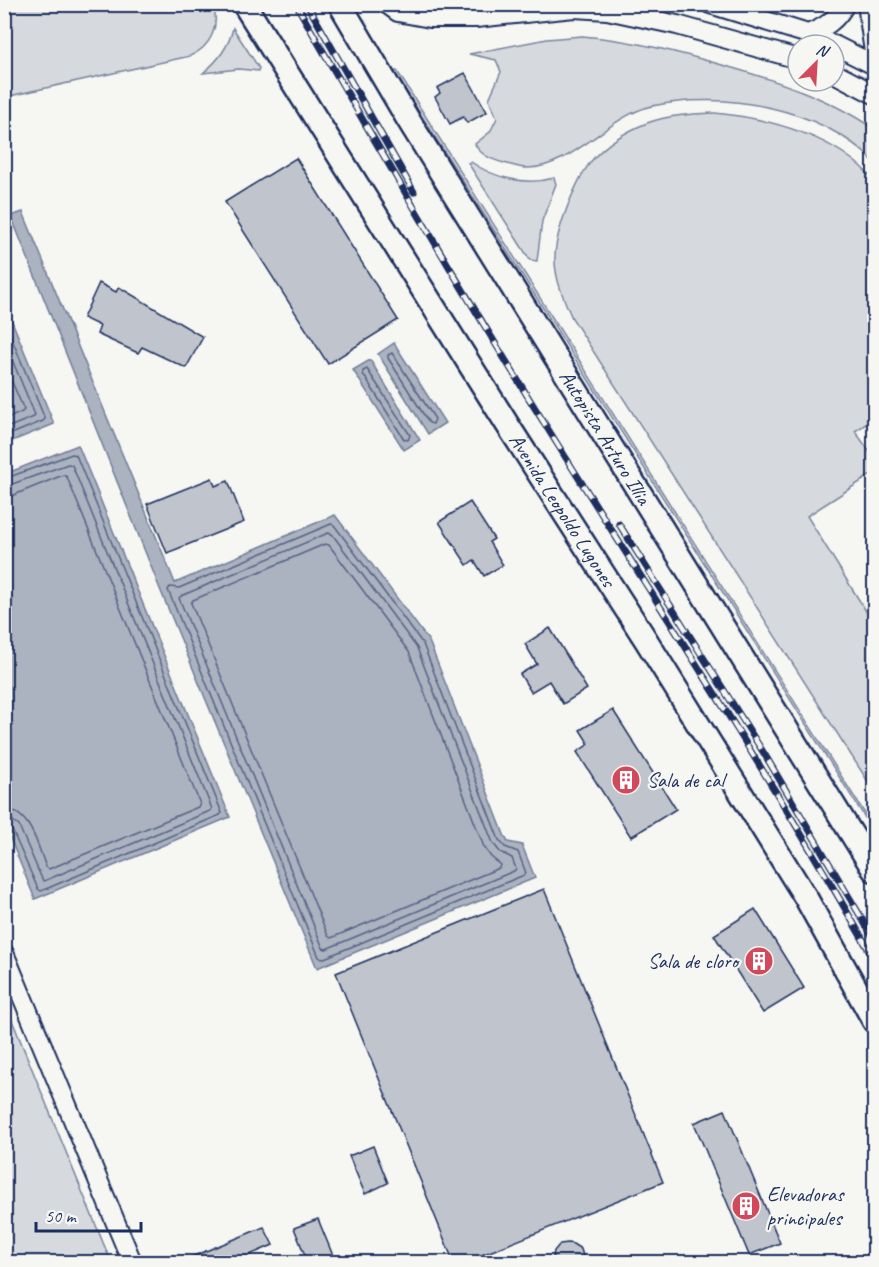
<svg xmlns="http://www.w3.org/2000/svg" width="879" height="1267" font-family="Caveat,sans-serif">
	<rect width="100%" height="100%" fill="#f6f6f2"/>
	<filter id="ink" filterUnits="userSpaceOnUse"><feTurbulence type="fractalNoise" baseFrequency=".0167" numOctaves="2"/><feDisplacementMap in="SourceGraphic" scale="12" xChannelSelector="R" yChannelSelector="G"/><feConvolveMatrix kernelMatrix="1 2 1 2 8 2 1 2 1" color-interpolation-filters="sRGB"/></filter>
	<g filter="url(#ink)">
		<path fill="#d6d9dd" stroke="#78849e" stroke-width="1.5" d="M4 5H213C220 26 211 47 190 56L5 97Z
			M233 28 259 68 258 71 239 69 203 73C218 61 229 46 233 28Z
			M582 36C625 39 666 49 708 61 766 77 825 95 874 129V162C824 108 722 90 652 106 607 116 572 169 526 168 519 168 511 165 504 163 492 160 480 155 475 144L490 132 497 118 489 99 501 72 496 60 469 54 547 39Z
			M397 71 874 828V832L394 72Z
			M715 113C768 118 840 137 874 181V419L855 431 874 458V473L807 516 874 624V791L572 318C564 300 554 277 555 256 556 230 576 179 593 159 607 143 627 131 647 123 668 115 692 114 715 113Z
			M471 162C494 178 526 186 554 178L556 184 542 221 537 261 530 260 468 163Z
			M5 1003 111 1262H5Z"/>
		<path fill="#abb2c0" stroke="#717e99" stroke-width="1.5" d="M23 212 175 583 335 515 429 641 505 837 508 842 522 845 535 878 317 968 160 589 11 216Z
			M5 304 54 424 5 444H4Z
			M394 343 445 423 428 434 378 354Z
			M370 360 420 440 404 450 353 370Z
			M78 445 230 817 35 899 5 826V474Z"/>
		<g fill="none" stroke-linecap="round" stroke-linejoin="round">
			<path stroke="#556385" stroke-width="1.5" d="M4 320 45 419 43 421 4 437
				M4 340 35 415 34 417 4 429
				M392 353 435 419 433 424 429 423 388 358V355Z
				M4 363 24 410 22 412 4 420
				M367 369 410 435 408 440 404 439 363 374V371Z
				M4 479 72 454 76 455 222 813 220 815 41 891 38 889 12 830 4 826
				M4 487 68 464 72 465 212 809 210 811 44 881 42 879 19 826 12 820 4 818
				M4 496 14 495 63 475 67 477 200 804 198 807 49 869 46 867C38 847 31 811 4 809
				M331 524 334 525 423 644 499 840 505 847 518 852 526 873 524 875 322 959 319 957 168 590 170 587 179 588Z
				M328 533 332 534 417 648 493 843 500 852 512 858 516 869 514 871 326 949 323 948 179 598 181 596Z
				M325 544 329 545 409 652 484 847 491 857 501 865 499 868 331 938 328 936 191 603 193 600Z"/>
		</g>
		<path fill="#c0c4cd" stroke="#1b2f5e" stroke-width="1.5" d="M465 73 487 112 467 123 463 117 450 124 435 97 440 93 437 88Z
			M296 158 398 320 328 364 225 202Z
			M99 283 116 292 119 287 203 337 186 368 142 347 138 353 97 334 100 326 83 318Z
			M212 478 215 486 228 481 244 522 167 553 147 504Z
			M470 502 494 539 489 542 503 565 484 576 474 560 467 565 439 522Z
			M550 628 587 689 563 704 549 681 531 692 520 674 537 664 525 644Z
			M613 710 676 809 631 837 577 752 589 744 580 730Z
			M544 889 663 1182 462 1263H454L336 973Z
			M755 909 804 988 763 1013 714 935Z
			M725 1110 780 1243 749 1255 694 1123Z
			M373 1146 388 1183 365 1194 349 1156Z
			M318 1219 336 1263H308L294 1228Z
			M264 1227 273 1245 231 1263H177Z
			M568 1243 573 1244 581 1249 585 1263H552L554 1251 560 1244Z"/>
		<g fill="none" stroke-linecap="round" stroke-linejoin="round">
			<g stroke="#1b2f5e" stroke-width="22">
				<path id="secondary" d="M387 4 398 12 430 18H476L574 8 607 10 677 25 798 59
					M710 4 808 34 833 45
					M867 4 874 52
					M808 34C824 28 837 20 845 4
					M834 45 874 65
					M834 73 874 94
					M4 953 132 1262"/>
			</g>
			<g stroke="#1b2f5e" stroke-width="27">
				<g id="highway">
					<path id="s1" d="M244 4 507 424 646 640 806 898 874 1021"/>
					<path id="s2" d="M340 4 409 121 874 870"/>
				</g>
			</g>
			<use href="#secondary" stroke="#f6f6f2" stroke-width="18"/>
			<use href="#highway" stroke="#f6f6f2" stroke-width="22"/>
			<g stroke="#1b2f5e" stroke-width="7">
				<path id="rail" d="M296 4C379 149 463 293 551 434 660 608 773 780 874 959
					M307 4 414 192
					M619 524 765 755 874 939"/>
			</g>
			<use href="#rail" stroke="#f6f6f2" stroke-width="4.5" stroke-dasharray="14" stroke-linecap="butt"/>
		</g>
	</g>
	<defs>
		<g id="building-disc" transform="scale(1.5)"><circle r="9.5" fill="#d1495b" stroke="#f6f6f2"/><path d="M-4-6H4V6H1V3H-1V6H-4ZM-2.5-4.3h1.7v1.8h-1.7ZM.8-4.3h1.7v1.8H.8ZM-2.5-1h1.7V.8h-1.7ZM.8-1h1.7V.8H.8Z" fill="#fff"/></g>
	</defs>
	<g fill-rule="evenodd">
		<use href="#building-disc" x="626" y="780"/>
		<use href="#building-disc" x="759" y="961"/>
		<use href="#building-disc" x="746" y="1206"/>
	</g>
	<g text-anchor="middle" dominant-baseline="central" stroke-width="4.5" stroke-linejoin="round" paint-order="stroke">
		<g font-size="21" fill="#1b2f5e" stroke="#f6f6f2">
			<text stroke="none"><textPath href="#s2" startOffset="508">Autopista Arturo Illia</textPath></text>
			<text stroke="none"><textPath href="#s1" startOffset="598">Avenida Leopoldo Lugones</textPath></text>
		</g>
		<g font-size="21" fill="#1b2f5e" stroke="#f6f6f2" text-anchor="start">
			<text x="647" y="780">Sala de cal</text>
			<text x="738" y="961" text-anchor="end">Sala de cloro</text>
			<text x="767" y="1194">Elevadoras<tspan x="767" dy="24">principales</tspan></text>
		</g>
	</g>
	<rect width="879" height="1267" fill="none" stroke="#f6f6f2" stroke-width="24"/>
	<rect x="12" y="12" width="855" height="1243" fill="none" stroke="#1b2f5e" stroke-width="2" filter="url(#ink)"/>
	<g transform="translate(816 63) rotate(24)"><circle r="28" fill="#f6f6f2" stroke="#9ea6b7" stroke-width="1.5"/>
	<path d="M0-4.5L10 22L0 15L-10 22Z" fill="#d1495b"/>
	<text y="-9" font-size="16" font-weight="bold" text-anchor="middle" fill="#1b2f5e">N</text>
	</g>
	<path d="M36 1222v9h105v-9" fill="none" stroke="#1b2f5e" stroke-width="3"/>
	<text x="45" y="1222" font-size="18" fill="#1b2f5e" stroke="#f6f6f2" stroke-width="4.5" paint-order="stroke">50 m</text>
</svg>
